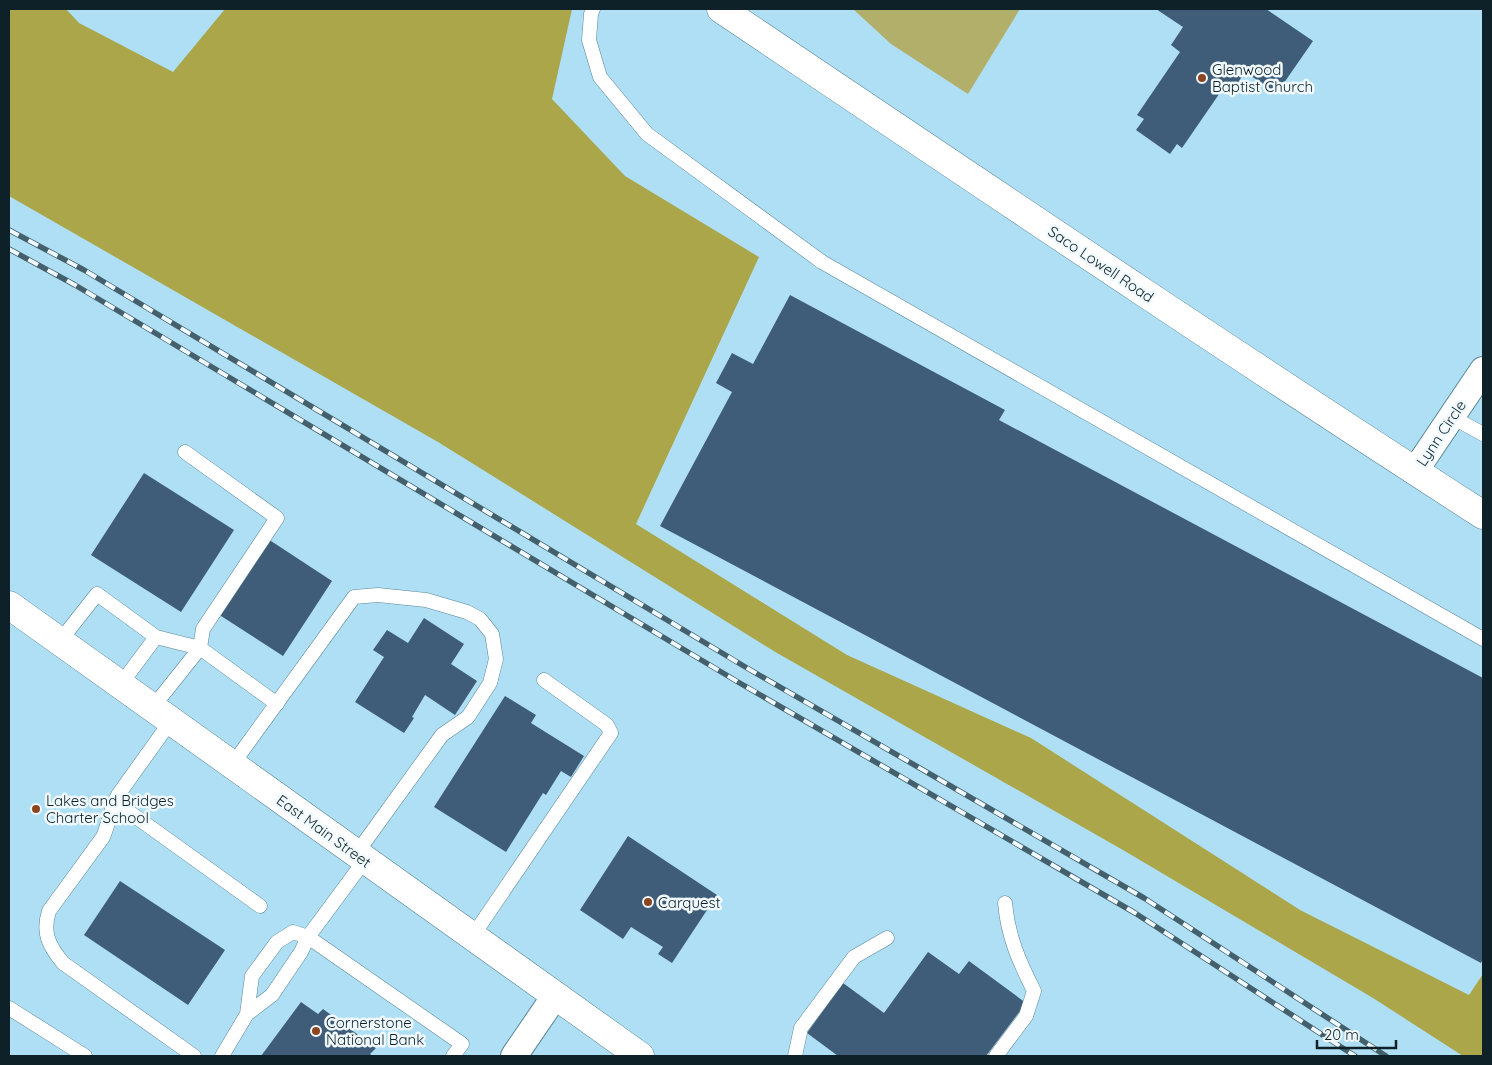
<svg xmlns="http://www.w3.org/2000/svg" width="1492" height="1065" font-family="Quicksand,sans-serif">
	<rect width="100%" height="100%" fill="#afdff4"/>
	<path fill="#b1af6a" d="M853 9H1020L968 94 891 44Z"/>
	<path fill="#aaa649" d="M9 9H66L79 23 173 72 225 9H572L552 99 625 176 759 257 636 524 847 655 1031 738 1300 910 1469 995 1483 974V1056H1463L1373 998 1123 850 777 653 438 442 9 196Z"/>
	<path fill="#3f5d79" d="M1156 9H1266L1313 41 1277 93 1245 72 1233 90 1226 84 1182 148 1177 144 1170 154 1136 130 1144 119 1137 115 1180 52 1171 45 1183 27Z
		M790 295 1005 410 999 420 1483 678V958L1481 963 660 526 732 392 716 383 732 353 753 364Z
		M144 473 234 530 181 612 91 555Z
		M268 539 332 581 283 656 218 614Z
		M424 618 464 644 451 664 477 681 455 715 425 695 412 717 414 718 404 733 355 702 384 657 373 650 387 630 408 643Z
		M505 696 536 715 531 723 584 756 571 777 561 771 546 795 543 793 506 852 434 807Z
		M628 836 717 895 672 963 658 954 663 947 631 927 623 939 580 910Z
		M120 881 225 950 188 1005 84 935Z
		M928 952 959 974 969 961 1026 1003 986 1056H838L807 1033 843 983 884 1013Z
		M301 1002 318 1014 323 1009 376 1048 370 1054 373 1056H261Z"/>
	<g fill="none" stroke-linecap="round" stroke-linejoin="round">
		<g stroke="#59879a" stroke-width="15">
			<path id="service" d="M593 9 591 14 589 40 600 77 647 134 822 262 1483 639
				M1452 417 1483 434
				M185 452 277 518 203 629 200 648 277 704
				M60 641 97 594 156 637 200 648 153 707
				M121 684 156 637
				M171 721 118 795C111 808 109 823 103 837L49 911C42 933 49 946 63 963L194 1056
				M232 765 354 597 378 595 426 600 467 612 480 619 492 634 496 659 490 683 468 717 442 735 356 854
				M112 806 132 814 260 906
				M365 860 308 937 462 1044 453 1056
				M472 937 611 733 607 725 544 680
				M9 1008 85 1056
				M222 1056 247 1014 272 995 301 952 308 937 293 932 277 942 252 976 247 1014
				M795 1056 801 1028 854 957 887 938
				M996 1056 1026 1016 1034 991C1019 961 1008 937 1005 903"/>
		</g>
		<g stroke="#59879a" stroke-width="28">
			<path id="minor" d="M1415 471 1483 370
				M514 1056 555 996"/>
		</g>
		<g stroke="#59879a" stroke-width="29">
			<path id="tertiary" d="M721 9C974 179 1227 350 1483 515"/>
		</g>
		<g stroke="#59879a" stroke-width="29">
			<path id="secondary" d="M9 605 640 1056"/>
		</g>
		<use href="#service" stroke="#fff" stroke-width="14"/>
		<use href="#minor" stroke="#fff" stroke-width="26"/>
		<use href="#tertiary" stroke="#fff" stroke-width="28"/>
		<use href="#secondary" stroke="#fff" stroke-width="28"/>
		<g stroke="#43606c" stroke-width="5.5">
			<path id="rail" d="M9 230 84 270 747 668 1144 898 1386 1056
				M9 249 75 285 738 682 1135 913 1355 1056"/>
		</g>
		<use href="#rail" stroke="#f0f9fd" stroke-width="4" stroke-dasharray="11" stroke-linecap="butt"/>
	</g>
	<g fill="#8b461f" stroke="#f0f9fd" stroke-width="2">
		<circle cx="1202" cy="78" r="5"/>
		<circle cx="36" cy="809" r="5"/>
		<circle cx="648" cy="902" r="5"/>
		<circle cx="316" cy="1031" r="5"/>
	</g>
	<g text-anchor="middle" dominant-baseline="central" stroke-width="5" stroke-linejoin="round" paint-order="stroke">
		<g font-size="15" fill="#0e2128" stroke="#f0f9fd" text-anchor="start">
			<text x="1212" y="69">Glenwood<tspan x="1212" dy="17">Baptist Church</tspan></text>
			<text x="46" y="800">Lakes and Bridges<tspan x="46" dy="17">Charter School</tspan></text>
			<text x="658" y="902">Carquest</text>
			<text x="326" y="1022">Cornerstone<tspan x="326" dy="17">National Bank</tspan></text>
		</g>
		<g font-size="15" fill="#0e2128" stroke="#f0f9fd">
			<text transform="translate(1101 264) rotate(34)">Saco Lowell Road</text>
			<text transform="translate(1441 433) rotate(-56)">Lynn Circle</text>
			<text transform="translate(324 831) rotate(36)">East Main Street</text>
		</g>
	</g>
	<rect width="1492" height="1065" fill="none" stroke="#0e2128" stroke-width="20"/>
	<path d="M1317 1040v8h79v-8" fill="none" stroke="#0e2128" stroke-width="2.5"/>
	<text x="1324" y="1040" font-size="15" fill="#0e2128" stroke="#f0f9fd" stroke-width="4" paint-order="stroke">20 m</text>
</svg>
